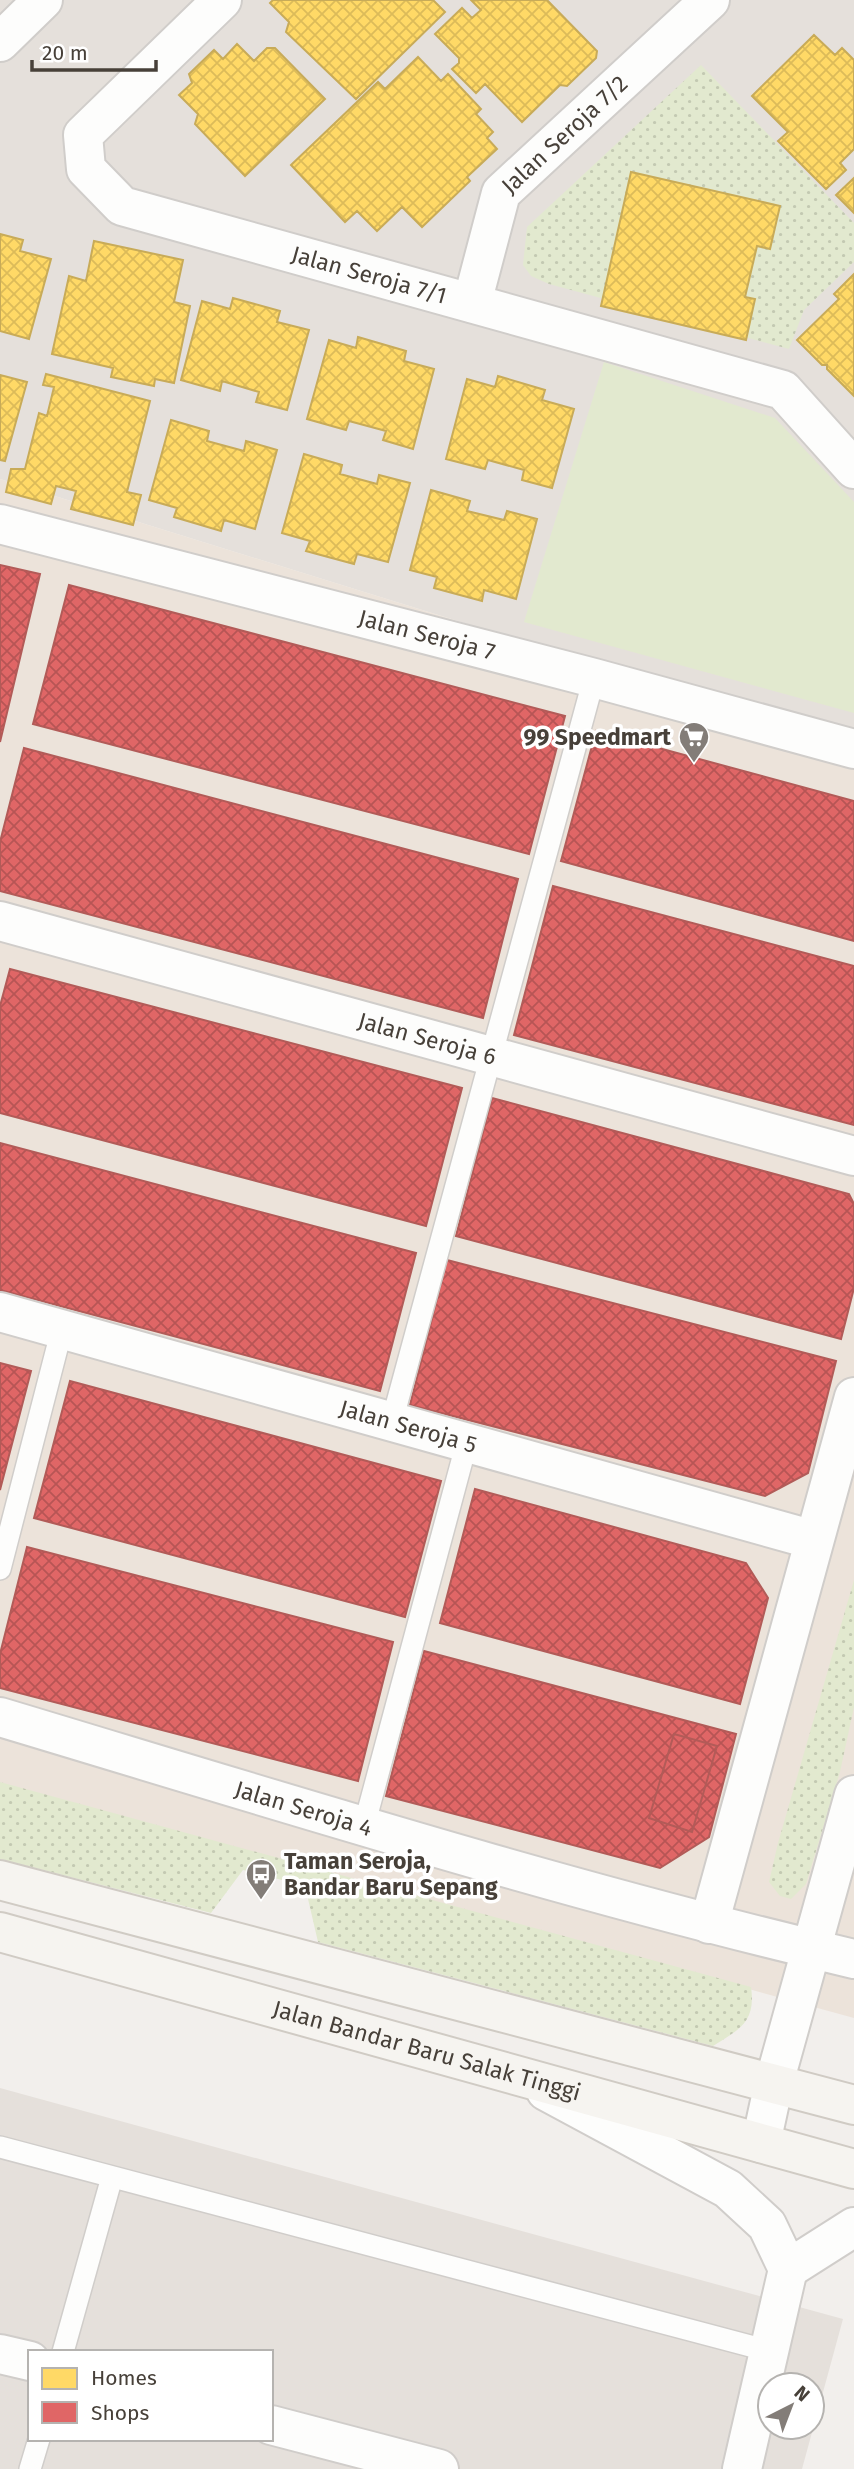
<svg xmlns="http://www.w3.org/2000/svg" width="854" height="2469" font-family="'Fira Sans',sans-serif">
	<defs>
		<pattern id="grass-dots" width="8" height="8" patternUnits="userSpaceOnUse" patternTransform="scale(1.75)"><rect width="8" height="8" fill="#e2e9cf"/><path d="M2 2h.1M6 6h.1" fill="none" stroke="#c3c9b2" stroke-width="1.8" stroke-linecap="round"/></pattern>
		<pattern id="homes-cross-hatch" width="8" height="8" patternUnits="userSpaceOnUse" patternTransform="scale(1.75)"><rect width="8" height="8" fill="#ffd966"/><path d="M0 0l8 8M0 8l8-8" fill="none" stroke="#dcbb59"/></pattern>
		<pattern id="shops-cross-hatch" width="8" height="8" patternUnits="userSpaceOnUse" patternTransform="scale(1.75)"><rect width="8" height="8" fill="#e06666"/><path d="M0 0l8 8M0 8l8-8" fill="none" stroke="#b75555"/></pattern>
	</defs>
	<rect width="100%" height="100%" fill="#f2efec"/>
	<path fill="#e5e0db" fill-rule="evenodd" d="M0 0H854V744L0 479Z
		M0 2088 843 2319 802 2469H0ZM30 2352H271V2439H30ZM770 2385H812V2427H770Z"/>
	<path fill="#ece3da" d="M0 479 854 744V2018L0 1783Z"/>
	<path fill="url(#grass-dots)" d="M701 65 854 223V262L804 310 789 349 549 284 531 276 523 265 527 227Z
		M854 1580V1707L840 1772 806 1884 791 1899 780 1896 769 1882 778 1843Z
		M0 1782 751 1987C756 2022 740 2029 713 2046L318 1942 305 1886 243 1870 211 1913 0 1859Z"/>
	<path fill="#e2e9cf" d="M604 362 775 418 854 502V713L524 622Z"/>
	<path fill="url(#homes-cross-hatch)" stroke="#c8ab58" stroke-width="2" d="M273 0H433L445 12 356 99 286 32 289 22 270 3Z
		M471 0H547L597 51 596 58 567 86 560 85 522 122 485 84 476 93 452 69 459 63V58L435 34 462 8 472 18 481 10Z
		M814 35 835 55 842 48 854 60V149L840 163 846 170 826 189 778 141 788 132 752 96Z
		M237 44 254 61 267 48H275L325 99 245 176 195 124 198 114 179 95 192 83 189 74 214 50 223 59Z
		M418 57 441 81 448 74 481 109 476 114 493 132 487 138 497 149 467 177 470 181 422 227 402 207 377 231 357 211 345 222 291 165 378 82 385 89Z
		M631 172 780 206 770 249 757 246 745 297 755 299 746 340 601 306Z
		M854 178V213L836 195Z
		M0 234 23 240 20 251 51 259 29 339 0 331Z
		M94 241 183 260 174 302 190 306 174 383 155 379 154 386 111 377 113 368 52 354 69 276 86 281Z
		M854 274V396L827 369V365H822L797 340 839 299 834 294Z
		M233 298 280 311 277 322 309 330 287 410 256 402 259 392 222 381 220 391 181 380 202 301 230 309Z
		M358 337 406 351 404 361 434 369 413 449 383 440 386 431 349 421 346 430 307 419 329 340 356 348Z
		M46 374 150 401 127 492 141 495 133 525 71 509 76 491 56 486 51 504 6 492 11 469H25L39 413 47 416 54 387 43 385Z
		M0 375 27 382 5 461 0 460Z
		M498 376 545 390 542 400 574 409 552 488 522 480 524 470 488 460 485 469 446 459 467 379 495 387Z
		M171 420 209 431 207 441 244 451 246 441 277 450 255 529 224 520 221 531 174 517 177 508 149 500Z
		M304 454 342 465 340 474 377 484 379 475 410 483 388 562 357 554 354 564 306 551 310 541 282 533Z
		M431 490 470 501 467 511 504 520 507 511 537 519 516 599 484 590 482 601 434 588 437 577 410 570Z"/>
	<path fill="url(#shops-cross-hatch)" stroke="#b25b58" stroke-width="2" d="M0 565 40 574 0 742Z
		M69 585 565 716 529 854 33 724Z
		M596 731 854 801V941L561 861Z
		M24 748 518 879 483 1018 0 891V842Z
		M553 886 854 966V1125L514 1035Z
		M10 969 462 1088 426 1226 0 1113V1006Z
		M492 1098 849 1194 854 1204V1288L841 1339 456 1236Z
		M0 1143 416 1253 380 1391 0 1290Z
		M447 1260 836 1361 808 1473 765 1496 410 1405Z
		M0 1363 31 1371 0 1490Z
		M70 1381 441 1481 405 1617 34 1518Z
		M475 1489 746 1563 768 1598 740 1704 440 1623Z
		M27 1547 393 1642 358 1781 0 1688V1654Z
		M424 1651 736 1734 709 1837 660 1868 386 1796Z
		M674 1734 717 1746 692 1832 649 1818Z"/>
	<g fill="none" stroke-linecap="round" stroke-linejoin="round">
		<g stroke="#d0cdca" stroke-width="24">
			<path id="service" d="M392 1421 594 678
				M0 1569 62 1329
				M364 1826 467 1442
				M0 2147 769 2351
				M63 2352 112 2177
				M30 2469 39 2439"/>
		</g>
		<g stroke="#d0cdca" stroke-width="42">
			<g id="minor">
				<path id="s1" d="M222 0 83 135 86 169 122 206 783 390 854 469"/>
				<path id="s2" d="M472 303 501 193 710 0"/>
				<path id="s3" d="M0 524 594 678 854 749"/>
				<path id="s4" d="M0 921 854 1156"/>
				<path id="s5" d="M0 1312 814 1540"/>
				<path id="s6" d="M0 1717C283 1802 566 1891 854 1959"/>
				<path d="M709 1924 854 1397"/>
				<path d="M546 2091 728 2189 767 2225 788 2269 742 2469"/>
				<path d="M761 2143 774 2083 854 1795"/>
				<path d="M788 2269 854 2227"/>
				<path d="M0 2354 30 2361"/>
				<path d="M271 2425 439 2469"/>
			</g>
		</g>
		<g stroke="#d0cdca" stroke-width="42">
			<path id="tertiary" d="M0 42 43 0"/>
		</g>
		<g stroke="#d0cbc4" stroke-width="42">
			<g id="secondary">
				<path d="M0 1880 854 2105"/>
				<path id="s7" d="M0 1932 854 2169"/>
			</g>
		</g>
		<use href="#service" stroke="#fdfdfc" stroke-width="21"/>
		<use href="#minor" stroke="#fdfdfc" stroke-width="38"/>
		<use href="#tertiary" stroke="#fdfdfc" stroke-width="38"/>
		<use href="#secondary" stroke="#f6f4f0" stroke-width="38"/>
	</g>
	<defs>
		<g id="supermarket-pin" transform="scale(1.575)"><path d="M0 17L-7.5 6A9.5 9.5 0 1 1 7.5 6Z" fill="#837d78" stroke="#fff"/><path d="M-6-5.5h2.5l.6 2H6L4.5 2H-2.5L-4.4-4H-6ZM-1.5 3.2a1.3 1.3 0 1 0 .1 0ZM3 3.2a1.3 1.3 0 1 0 .1 0Z" fill="#fff"/></g>
		<g id="bus-pin" transform="scale(1.575)"><path d="M0 17L-7.5 6A9.5 9.5 0 1 1 7.5 6Z" fill="#837d78" stroke="#fff"/><path d="M-5-6H5V4H4V6H2V4H-2V6H-4V4H-5ZM-3.5-4V0h7V-4ZM-3.5 1.2v1.5H-2V1.2ZM2 1.2v1.5H3.5V1.2Z" fill="#fff"/></g>
	</defs>
	<g fill-rule="evenodd">
		<use href="#supermarket-pin" x="694" y="737"/>
		<use href="#bus-pin" x="261" y="1874"/>
	</g>
	<g text-anchor="middle" dominant-baseline="central" stroke-width="7" stroke-linejoin="round" paint-order="stroke">
		<g font-size="23" fill="#474039" stroke="#fff">
			<text stroke="none"><textPath href="#s2" startOffset="200">Jalan Seroja 7/2</textPath></text>
			<text stroke="none"><textPath href="#s1" startOffset="536">Jalan Seroja 7/1</textPath></text>
			<text stroke="none"><textPath href="#s3" startOffset="441">Jalan Seroja 7</textPath></text>
			<text stroke="none"><textPath href="#s4" startOffset="443">Jalan Seroja 6</textPath></text>
			<text stroke="none"><textPath href="#s5" startOffset="424">Jalan Seroja 5</textPath></text>
			<text stroke="none"><textPath href="#s6" startOffset="317">Jalan Seroja 4</textPath></text>
			<text stroke="none"><textPath href="#s7" startOffset="443">Jalan Bandar Baru Salak Tinggi</textPath></text>
		</g>
		<g font-size="23" font-weight="bold" fill="#474039" stroke="#fff" text-anchor="end">
			<text x="671" y="737">99 Speedmart</text>
			<text x="284" y="1861" text-anchor="start">Taman Seroja,<tspan x="284" dy="26">Bandar Baru Sepang</tspan></text>
		</g>
	</g>
	<rect x="28" y="2350" width="245" height="91" fill="#ffffff" stroke="#b5b3b0" stroke-width="2"/>
	<rect x="42" y="2368" width="35" height="21" fill="#ffd966" stroke="#b5b3b0" stroke-width="2"/>
	<text x="91" y="2385" font-size="21" fill="#474039">Homes</text>
	<rect x="42" y="2402" width="35" height="21" fill="#e06666" stroke="#b5b3b0" stroke-width="2"/>
	<text x="91" y="2420" font-size="21" fill="#474039">Shops</text>
	<g transform="translate(791 2406) rotate(42)"><circle r="33" fill="#ffffff" stroke="#b5b3b0" stroke-width="2"/>
	<path d="M0-5L12 26L0 18L-12 26Z" fill="#837d78"/>
	<text y="-10" font-size="19" font-weight="bold" text-anchor="middle" fill="#474039">N</text>
	</g>
	<path d="M32 60v10h124v-10" fill="none" stroke="#474039" stroke-width="3.5"/>
	<text x="42" y="60" font-size="21" fill="#474039" stroke="#ffffff" stroke-width="5" paint-order="stroke">20 m</text>
</svg>
